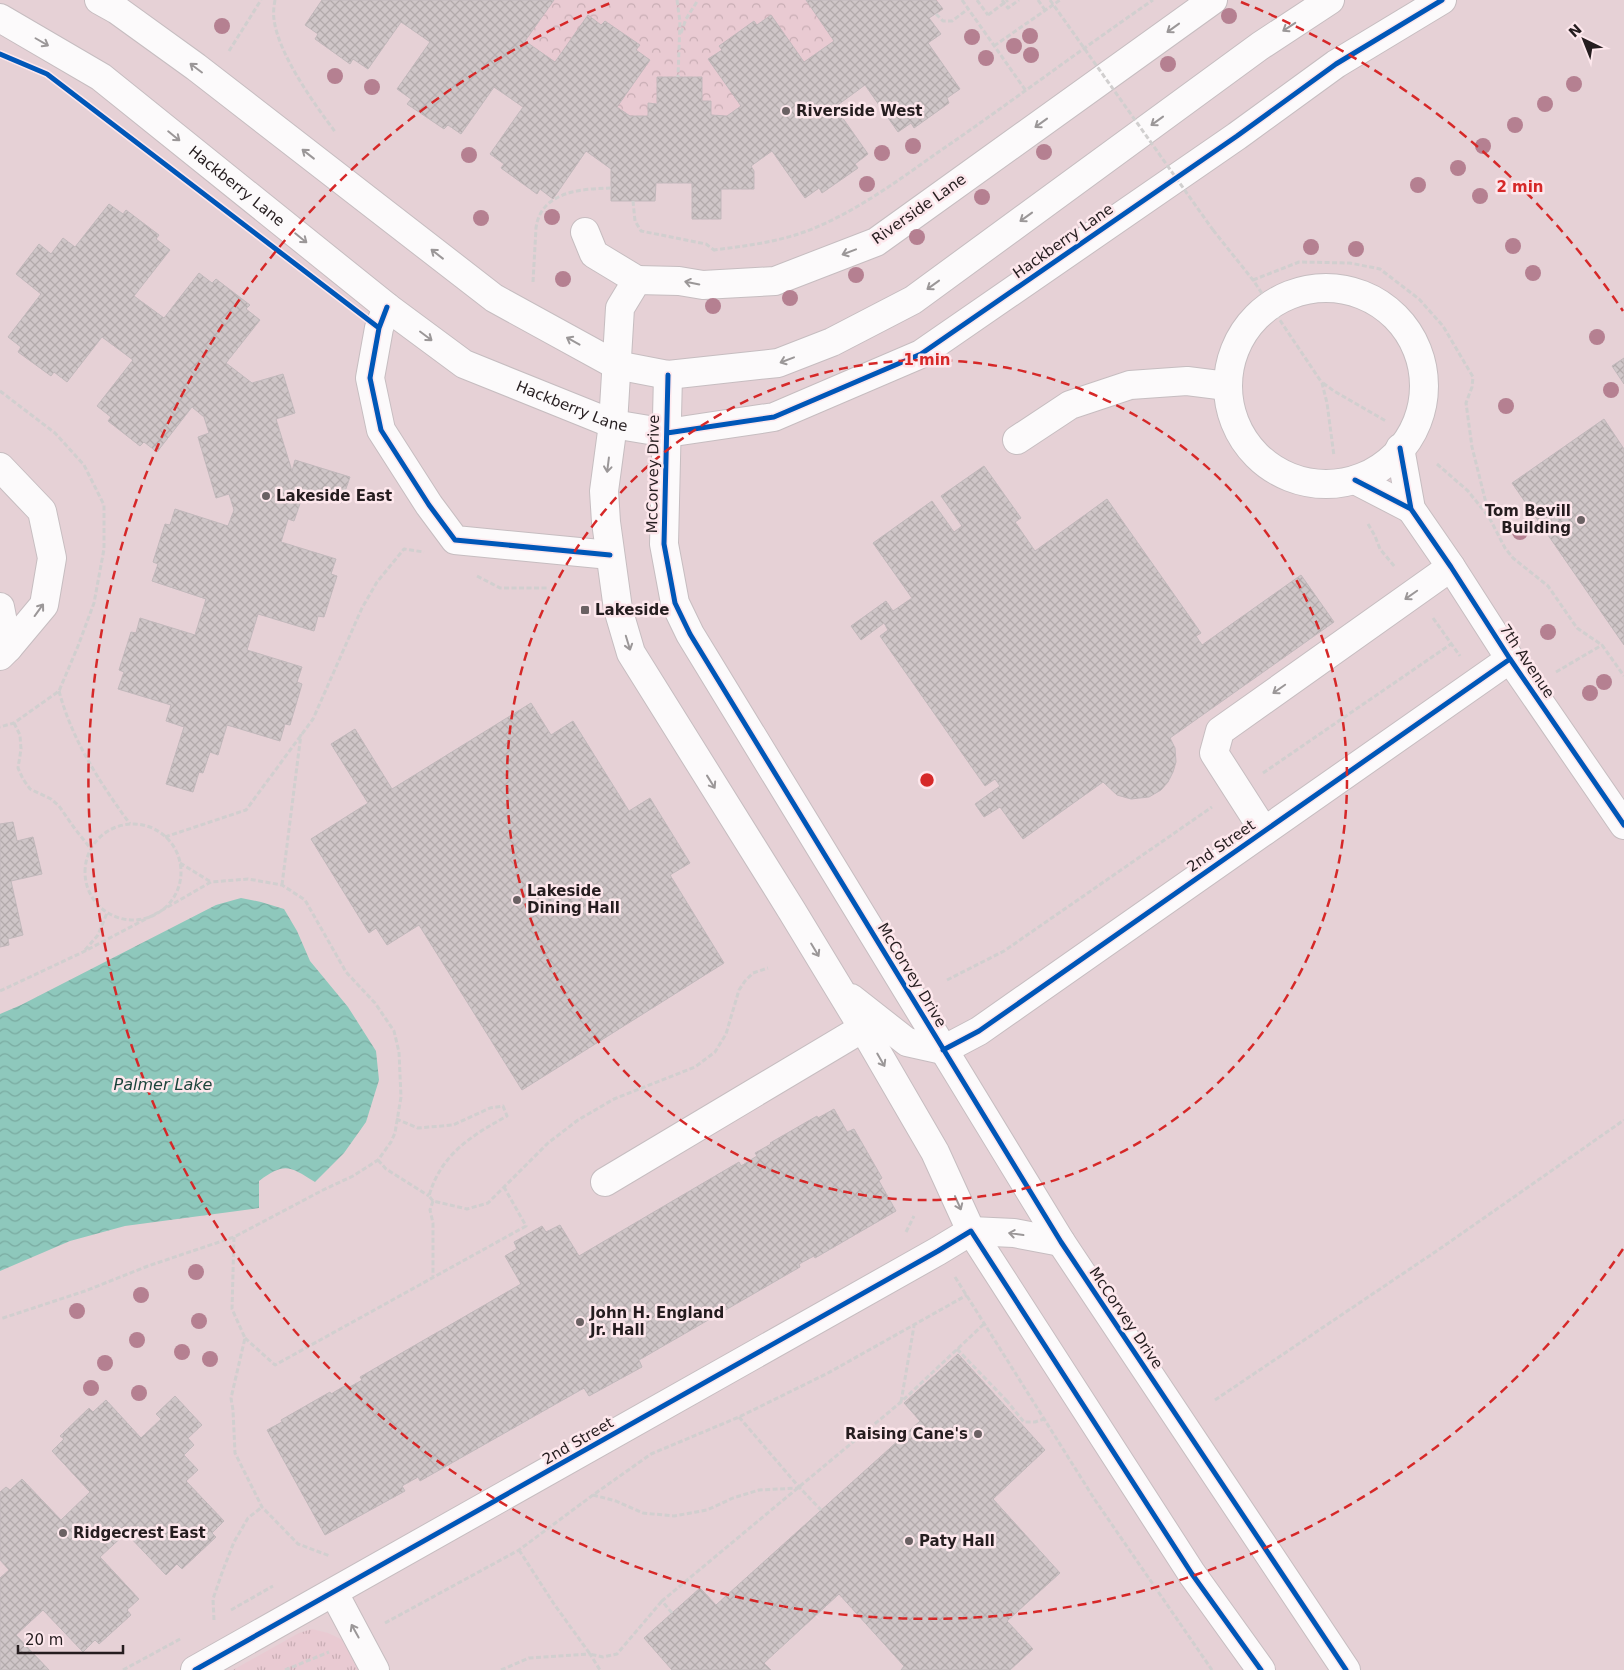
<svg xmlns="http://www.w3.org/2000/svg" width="1624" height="1670" font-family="'DejaVu Sans',sans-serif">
	<defs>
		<pattern id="grass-tufts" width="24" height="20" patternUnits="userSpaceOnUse" patternTransform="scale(1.25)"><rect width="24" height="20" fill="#e9cad2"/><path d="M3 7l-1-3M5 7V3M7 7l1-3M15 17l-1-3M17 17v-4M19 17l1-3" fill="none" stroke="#c8adb4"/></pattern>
		<pattern id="park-crowns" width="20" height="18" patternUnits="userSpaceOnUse" patternTransform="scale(1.25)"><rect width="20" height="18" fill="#e9cad2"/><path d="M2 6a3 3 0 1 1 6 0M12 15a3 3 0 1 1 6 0" fill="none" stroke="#c8adb4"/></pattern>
		<pattern id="water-waves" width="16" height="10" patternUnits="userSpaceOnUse" patternTransform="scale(1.25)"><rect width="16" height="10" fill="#8ec8bc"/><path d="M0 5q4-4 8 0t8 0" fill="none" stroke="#7aaba1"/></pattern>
		<pattern id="building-cross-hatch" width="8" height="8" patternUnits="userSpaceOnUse" patternTransform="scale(1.25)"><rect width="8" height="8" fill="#cfc6c8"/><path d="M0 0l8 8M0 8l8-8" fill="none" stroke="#b2aaab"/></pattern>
	</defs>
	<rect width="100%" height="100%" fill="#eadfe2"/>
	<path fill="#e6d1d6" d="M0 0H1624V1670H0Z"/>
	<path fill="url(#grass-tufts)" d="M312 1629 328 1633 343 1640 358 1670H233L299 1633Z"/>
	<path fill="url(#park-crowns)" d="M428 0H939L731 144 614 142Z"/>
	<path fill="url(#water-waves)" d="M241 898 261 902 284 909 297 931 310 961 348 1007 376 1051 379 1080 366 1122 344 1153 315 1182C289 1166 285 1162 259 1181V1208L125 1226 70 1241 0 1271V1014L21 1005 216 905Z"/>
	<path fill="url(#building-cross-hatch)" stroke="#c1b8bb" d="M322 0H554L525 41 555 62 588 15 601 25 605 21 640 45 636 50 650 60 617 107 630 116H648V103L657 104V77H702V101H711V115L727 116 741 106 708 59 722 50 719 46 754 21 757 25 771 15 804 62 834 41 806 0H936L943 9 929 18 941 34 928 43 960 89 947 98 949 103 914 128 911 123 898 132 865 85 835 107 868 154 855 164 858 168 822 193 819 188 805 198 772 151 751 166 754 171V189H721V219H692V183H656L655 201H611V169L586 151 553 199 540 189 537 194 501 168 504 164 490 154 523 107 494 87 461 134 448 125 444 129 407 104 411 99 397 89 430 42 401 22 368 69 353 59 350 64 315 39 318 34 305 25Z
		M109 204 123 214 126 210 159 235 156 239 170 250 134 296 164 318 199 273 212 283 216 279 250 305 246 309 260 320 226 363 252 383 283 374 295 413 276 419 292 471 295 460 350 477 341 503 304 492 294 521 288 519 281 542 336 559 331 574 337 576 324 617 318 616 314 631 258 614 247 650 302 667 297 682 302 684 290 725 285 724 280 741 227 725 218 755 210 752 203 773 199 772 193 792 166 784 184 727 166 721 171 705 118 689 124 672 119 670 131 632 136 633 140 618 195 635 206 599 152 581 158 564 153 562 165 524 170 525 175 509 228 526 234 510 229 494 216 498 198 437 209 433 204 417 192 407 157 452 144 442 140 446 108 421 111 417 97 406 133 360 102 337 67 382 54 372 51 376 18 352 21 347 8 337 41 294 16 274 39 244 51 254 63 238 75 247Z
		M1624 358V384L1612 366Z
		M1604 419 1624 449V645L1512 483Z
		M984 466 1021 518 1015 522 1035 551 1107 499 1201 633 1196 636 1202 645 1301 575 1334 622 1170 738 1175 748 1176 762 1173 772 1168 782 1161 790 1149 797 1131 799 1117 795 1103 782 1023 839 1000 807 984 817 975 804 1000 786 995 779 985 786 880 636 888 630 884 623 861 640 851 626 886 601 893 611 912 598 873 543 932 501 954 532 962 526 941 496Z
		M531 703 551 735 573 721 629 811 650 798 690 863 670 875 724 963 522 1090 419 925 387 945 376 928 369 933 311 839 368 803 331 744 355 729 392 789Z
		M13 822 17 841 33 837 42 874 11 881 23 935 8 939 9 945 0 947V824Z
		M834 1109 847 1132 854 1129 882 1178 879 1181 896 1211 815 1258 814 1256 799 1264 800 1267 639 1360 642 1367 589 1396 584 1388 420 1481 418 1477 402 1486 405 1491 325 1535 267 1430 282 1422 281 1420 330 1392 331 1394 346 1385 348 1388 362 1380 360 1377 521 1284 505 1256 517 1249 514 1242 542 1226 546 1232 560 1225 579 1256 739 1162 741 1166 757 1156 755 1153 771 1144 770 1143 817 1116 818 1118Z
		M958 1354 1045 1450 993 1499 1060 1573 1007 1621 1033 1649 1010 1670H901L904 1666 839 1594 764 1663 771 1670H672L644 1638 700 1588 716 1605 920 1421 904 1403Z
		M175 1396 202 1425 188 1438 194 1445 184 1455 198 1470 186 1481 224 1521 212 1533 216 1537 182 1569 177 1564 166 1575 126 1533 100 1557 139 1599 127 1610 131 1615 99 1644 95 1640 83 1652 43 1610 16 1635 49 1670H0V1578L9 1570 0 1560V1492L6 1487 10 1490 22 1479 61 1520 90 1492 52 1451 64 1439 60 1436 89 1408 93 1412 106 1400 141 1438 161 1419 156 1414Z"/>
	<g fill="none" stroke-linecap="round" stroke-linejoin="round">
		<g stroke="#c6bdc0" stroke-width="30">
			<g id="minor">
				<path d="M99 0 117 10 196 67 494 298 616 365 668 375 778 363 832 342 913 300 1260 46 1330 0"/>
				<path d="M1213 0 876 242 775 281 703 285 679 281 637 280 620 308 613 424 604 491 606 522 618 609 631 653 792 911 863 1028 935 1152 971 1231 1192 1574 1261 1670"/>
				<path id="s1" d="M0 18 101 77 387 307 464 364 613 424 667 433 774 417 921 354 1237 136 1336 64 1442 0"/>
				<path d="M585 232 594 254 637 280"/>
				<circle cx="1326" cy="386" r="98"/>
				<path d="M387 307 379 328 370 378 381 430 429 505 455 540 610 555"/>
				<path d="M668 375 664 544 675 603 690 634 1061 1242 1346 1670"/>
				<path d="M1017 440 1070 405 1130 385 1187 381 1227 386"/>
				<path d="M1400 448 1411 509 1451 567 1510 659 1624 825"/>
				<path d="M0 467 42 511 52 558 44 605 8 648"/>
				<path d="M1355 480 1411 509"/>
				<path d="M0 607 8 648 0 656"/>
				<path d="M1264 831 1214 753 1220 731 1451 567"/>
				<path d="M851 998 907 1042 943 1050"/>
				<path d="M943 1050 979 1031 1510 659"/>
				<path d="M605 1182 863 1028"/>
				<path d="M971 1231 1014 1233 1061 1242"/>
				<path d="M334 1593 375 1670"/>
				<path d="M195 1670 938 1251 971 1231"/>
			</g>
		</g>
		<path stroke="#d1cfcf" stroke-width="3" stroke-dasharray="5 2.5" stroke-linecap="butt" d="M275 0C274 6 273 13 274 19 278 54 315 105 336 133
			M677 0 680 22 678 77
			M962 0 1026 91
			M977 0 988 15
			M1002 0 1008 8 1019 0
			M1038 0 1045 10
			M936 14 943 21H952L968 9
			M681 33 686 19 698 0
			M994 46 1060 0
			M229 51 261 0
			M633 201 635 221 641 231 706 244 714 250
			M1213 230 1253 280 1322 383 1327 403 1334 456
			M713 251 714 250C746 246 777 242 807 231 854 213 896 182 937 153 1010 103 1080 50 1153 0
			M1253 280 1299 262 1350 263 1380 269 1419 299 1443 326 1473 377 1472 387 1466 403 1472 447 1490 519 1505 548 1513 558 1548 586 1577 628 1602 645 1624 676
			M533 282 536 228C541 191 581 189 611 188
			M1323 383 1334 391 1386 421
			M0 391 55 433 84 465 104 505V549L94 603 78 646 59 691 14 723 0 727
			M1437 464 1468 491 1488 516
			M1368 524 1375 536 1380 549 1395 567
			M477 576 500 588H548
			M1433 618 1460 656
			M1556 672 1602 645
			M59 691C72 740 100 783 130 824
			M14 723 20 735 21 749 18 768 23 779 30 789 51 799 59 806 75 829 91 849
			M1263 773 1451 644
			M85 872a48 48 0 1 1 96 0a48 48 0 1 1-96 0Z
			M165 837 246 810 313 719 362 608 377 582 404 549 424 552
			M180 863 211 882
			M282 885 301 734
			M85 950 98 935 107 913
			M947 980 1004 951 1212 807
			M0 991 83 952 159 912 211 882 248 879 282 885 305 900 346 972 375 1003 394 1031 399 1052 401 1097 395 1133 391 1142 378 1160 353 1176 323 1190 234 1237 148 1266 85 1291 0 1319
			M396 1119 418 1128 453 1125 490 1108 503 1106 507 1116C471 1136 441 1154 429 1196L433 1201 467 1209 488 1203 548 1143 578 1120 614 1099 695 1067 715 1052 726 1034 739 990 745 981 753 973 768 968
			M378 1160 386 1169 429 1196
			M433 1201 430 1210 433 1223V1276
			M906 1232 914 1216
			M234 1237 232 1309 245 1338 231 1398 233 1410 235 1453 262 1507 298 1544 330 1556
			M955 1277 1095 1500 1212 1670
			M245 1338 275 1365 526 1226 504 1187
			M957 1349 1006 1400 1002 1403
			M1006 1400 1024 1422H1035L1044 1419
			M1215 1400 1441 1248 1624 1120
			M901 1402 914 1326
			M739 1417 799 1487 821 1510
			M593 1495 616 1501 643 1513 674 1516 707 1510 733 1498 759 1490 798 1488
			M519 1550 554 1604 590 1654 603 1657 617 1654 662 1601
			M231 1610 273 1586
			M672 1613 662 1601 901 1402 985 1323
			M214 1620 213 1599 223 1570 234 1542 248 1518 262 1507
			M385 1623 519 1550 593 1495 651 1454 739 1417 828 1373 967 1295
			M123 1670 182 1638
			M285 1670 329 1652
			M501 1670 529 1658 590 1654 600 1670"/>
		<use href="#minor" stroke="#fcfafb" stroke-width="28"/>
		<path stroke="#d1cfcf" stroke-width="3" stroke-dasharray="5 2.5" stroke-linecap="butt" d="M1050 0 1213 230
			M988 15 1008 0"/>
		<g stroke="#fde7ec" stroke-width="8">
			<path id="cycleway" d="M0 54 47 74 379 328
				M387 307 379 328 370 378 381 430 429 505 455 540 610 555
				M668 375 664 544 675 603 690 634 1061 1242 1346 1670
				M667 433 774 417 921 354 1237 136 1336 64 1442 0
				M1400 448 1411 509 1451 567 1510 659 1624 825
				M1355 480 1411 509
				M943 1050 979 1031 1510 659
				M195 1670 938 1251 971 1231 1192 1574 1261 1670"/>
		</g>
		<use href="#cycleway" stroke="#0057b8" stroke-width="5"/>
	</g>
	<g fill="#b58091">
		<circle cx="1229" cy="16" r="8"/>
		<circle cx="222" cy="26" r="8"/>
		<circle cx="1030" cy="36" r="8"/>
		<circle cx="972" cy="37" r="8"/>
		<circle cx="1014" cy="46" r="8"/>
		<circle cx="1031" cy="55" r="8"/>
		<circle cx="986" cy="58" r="8"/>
		<circle cx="1168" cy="64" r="8"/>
		<circle cx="335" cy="76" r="8"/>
		<circle cx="1574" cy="84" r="8"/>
		<circle cx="372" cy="87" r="8"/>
		<circle cx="1545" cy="104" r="8"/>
		<circle cx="1515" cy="125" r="8"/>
		<circle cx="913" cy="146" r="8"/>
		<circle cx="1483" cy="146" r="8"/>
		<circle cx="1044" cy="152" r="8"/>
		<circle cx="882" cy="153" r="8"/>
		<circle cx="469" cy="155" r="8"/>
		<circle cx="1458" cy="168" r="8"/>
		<circle cx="867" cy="184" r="8"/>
		<circle cx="1418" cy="185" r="8"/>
		<circle cx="1480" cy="196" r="8"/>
		<circle cx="982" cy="197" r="8"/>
		<circle cx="552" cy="217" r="8"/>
		<circle cx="481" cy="218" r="8"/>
		<circle cx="917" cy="237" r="8"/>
		<circle cx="1513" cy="246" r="8"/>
		<circle cx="1311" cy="247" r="8"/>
		<circle cx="1356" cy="249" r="8"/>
		<circle cx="1533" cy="273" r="8"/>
		<circle cx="856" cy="275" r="8"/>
		<circle cx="563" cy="279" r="8"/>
		<circle cx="790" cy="298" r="8"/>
		<circle cx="713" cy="306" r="8"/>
		<circle cx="1597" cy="337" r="8"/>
		<circle cx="1611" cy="390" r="8"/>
		<circle cx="1506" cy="406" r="8"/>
		<circle cx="1520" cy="532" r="8"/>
		<circle cx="1548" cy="632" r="8"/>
		<circle cx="1604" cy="682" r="8"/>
		<circle cx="1590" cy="693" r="8"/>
		<circle cx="196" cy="1272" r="8"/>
		<circle cx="141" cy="1295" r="8"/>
		<circle cx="77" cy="1311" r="8"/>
		<circle cx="199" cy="1321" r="8"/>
		<circle cx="137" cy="1340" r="8"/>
		<circle cx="182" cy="1352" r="8"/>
		<circle cx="210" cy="1359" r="8"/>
		<circle cx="105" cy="1363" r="8"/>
		<circle cx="91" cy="1388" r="8"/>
		<circle cx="139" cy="1393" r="8"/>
	</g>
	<defs><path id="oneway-shaft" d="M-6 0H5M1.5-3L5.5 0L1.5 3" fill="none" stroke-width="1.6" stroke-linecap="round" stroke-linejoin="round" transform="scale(1.25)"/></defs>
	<g stroke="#9b9798">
		<use href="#oneway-shaft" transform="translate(1289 27) rotate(147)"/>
		<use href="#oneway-shaft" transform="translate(1173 28) rotate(144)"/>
		<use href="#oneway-shaft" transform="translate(42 42) rotate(30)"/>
		<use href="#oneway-shaft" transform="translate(196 68) rotate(-143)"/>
		<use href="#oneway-shaft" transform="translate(1157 121) rotate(144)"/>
		<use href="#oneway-shaft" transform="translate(1041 123) rotate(144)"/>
		<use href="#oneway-shaft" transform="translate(174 136) rotate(39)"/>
		<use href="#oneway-shaft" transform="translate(308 154) rotate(-142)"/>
		<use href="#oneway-shaft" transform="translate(1026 217) rotate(144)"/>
		<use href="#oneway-shaft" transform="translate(301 238) rotate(39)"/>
		<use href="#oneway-shaft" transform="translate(849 252) rotate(159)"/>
		<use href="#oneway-shaft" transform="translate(437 254) rotate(-142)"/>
		<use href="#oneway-shaft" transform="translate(692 283) rotate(-169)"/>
		<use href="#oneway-shaft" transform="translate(933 285) rotate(144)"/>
		<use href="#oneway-shaft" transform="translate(426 336) rotate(37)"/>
		<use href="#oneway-shaft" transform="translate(573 341) rotate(-151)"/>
		<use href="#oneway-shaft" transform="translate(787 360) rotate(159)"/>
		<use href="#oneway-shaft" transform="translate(608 465) rotate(97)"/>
		<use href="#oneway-shaft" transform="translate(1411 595) rotate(145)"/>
		<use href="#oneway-shaft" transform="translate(39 610) rotate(-54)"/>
		<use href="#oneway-shaft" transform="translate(628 643) rotate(73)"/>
		<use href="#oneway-shaft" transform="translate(1279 689) rotate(145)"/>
		<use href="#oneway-shaft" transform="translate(711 782) rotate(58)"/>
		<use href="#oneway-shaft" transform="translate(815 950) rotate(59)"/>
		<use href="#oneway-shaft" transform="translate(881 1060) rotate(60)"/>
		<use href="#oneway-shaft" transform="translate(958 1203) rotate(66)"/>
		<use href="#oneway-shaft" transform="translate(1016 1234) rotate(-172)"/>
		<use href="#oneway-shaft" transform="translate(355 1631) rotate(-119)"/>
	</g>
	<g fill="none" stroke="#d62828" stroke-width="2.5" stroke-dasharray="9 6">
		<circle cx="927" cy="780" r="420"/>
		<path d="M1623 1249A839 839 0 1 1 613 2M1241 2A839 839 0 0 1 1623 311"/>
	</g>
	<g fill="#6a6163" stroke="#fde7ec" stroke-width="2">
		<circle cx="786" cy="111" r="5"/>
		<circle cx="266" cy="496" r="5"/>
		<circle cx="1581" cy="520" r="5"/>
		<rect x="580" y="605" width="10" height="10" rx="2.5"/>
		<circle cx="517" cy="900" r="5"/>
		<circle cx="580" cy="1322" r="5"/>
		<circle cx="978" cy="1434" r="5"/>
		<circle cx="63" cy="1533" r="5"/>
		<circle cx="909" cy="1541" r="5"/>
	</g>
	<g text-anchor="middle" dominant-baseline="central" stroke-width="5" stroke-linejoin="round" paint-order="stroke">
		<g font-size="15" font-weight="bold" fill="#251d1f" stroke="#fde7ec" text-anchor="start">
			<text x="796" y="111">Riverside West</text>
			<text x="276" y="496">Lakeside East</text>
			<text x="1571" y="511" text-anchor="end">Tom Bevill<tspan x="1571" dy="17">Building</tspan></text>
			<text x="595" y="610">Lakeside</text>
			<text x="527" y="891">Lakeside<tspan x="527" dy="17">Dining Hall</tspan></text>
			<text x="590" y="1313">John H. England<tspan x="590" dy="17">Jr. Hall</tspan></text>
			<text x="968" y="1434" text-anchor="end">Raising Cane's</text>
			<text x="73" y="1533">Ridgecrest East</text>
			<text x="919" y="1541">Paty Hall</text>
		</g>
		<g font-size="15" fill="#251d1f" stroke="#fde7ec">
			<text stroke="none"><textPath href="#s1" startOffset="291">Hackberry Lane</textPath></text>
			<text transform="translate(919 209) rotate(-35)">Riverside Lane</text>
			<text transform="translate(1063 241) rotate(-35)">Hackberry Lane</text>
			<text stroke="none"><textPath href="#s1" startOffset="696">Hackberry Lane</textPath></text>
			<text transform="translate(653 474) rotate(-89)">McCorvey Drive</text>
			<text transform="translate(1527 661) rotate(56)">7th Avenue</text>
			<text transform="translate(1221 846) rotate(-35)">2nd Street</text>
			<text transform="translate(912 975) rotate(59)">McCorvey Drive</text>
			<text transform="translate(1126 1318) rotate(56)">McCorvey Drive</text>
			<text transform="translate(578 1441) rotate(-30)">2nd Street</text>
		</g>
		<g font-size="16" font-style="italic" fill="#1c443b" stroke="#fde7ec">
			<text x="163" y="1084">Palmer Lake</text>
		</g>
	</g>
	<circle cx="927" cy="780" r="8" fill="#d62828" stroke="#fde7ec" stroke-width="2.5"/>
	<g font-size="15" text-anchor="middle" font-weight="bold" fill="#d62828" stroke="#fde7ec" stroke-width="5" stroke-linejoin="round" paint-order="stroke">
		<text x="1520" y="192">2 min</text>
		<text x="927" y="365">1 min</text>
	</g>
	<g transform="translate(1584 40) rotate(317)" stroke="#fde7ec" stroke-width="4" paint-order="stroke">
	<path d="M0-4L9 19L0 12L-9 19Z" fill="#251d1f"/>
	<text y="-8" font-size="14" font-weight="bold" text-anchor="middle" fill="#251d1f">N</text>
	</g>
	<path d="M18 1645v8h105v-8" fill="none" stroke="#251d1f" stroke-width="2.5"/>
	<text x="25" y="1645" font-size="15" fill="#251d1f" stroke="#fde7ec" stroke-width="4" paint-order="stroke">20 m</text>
</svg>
